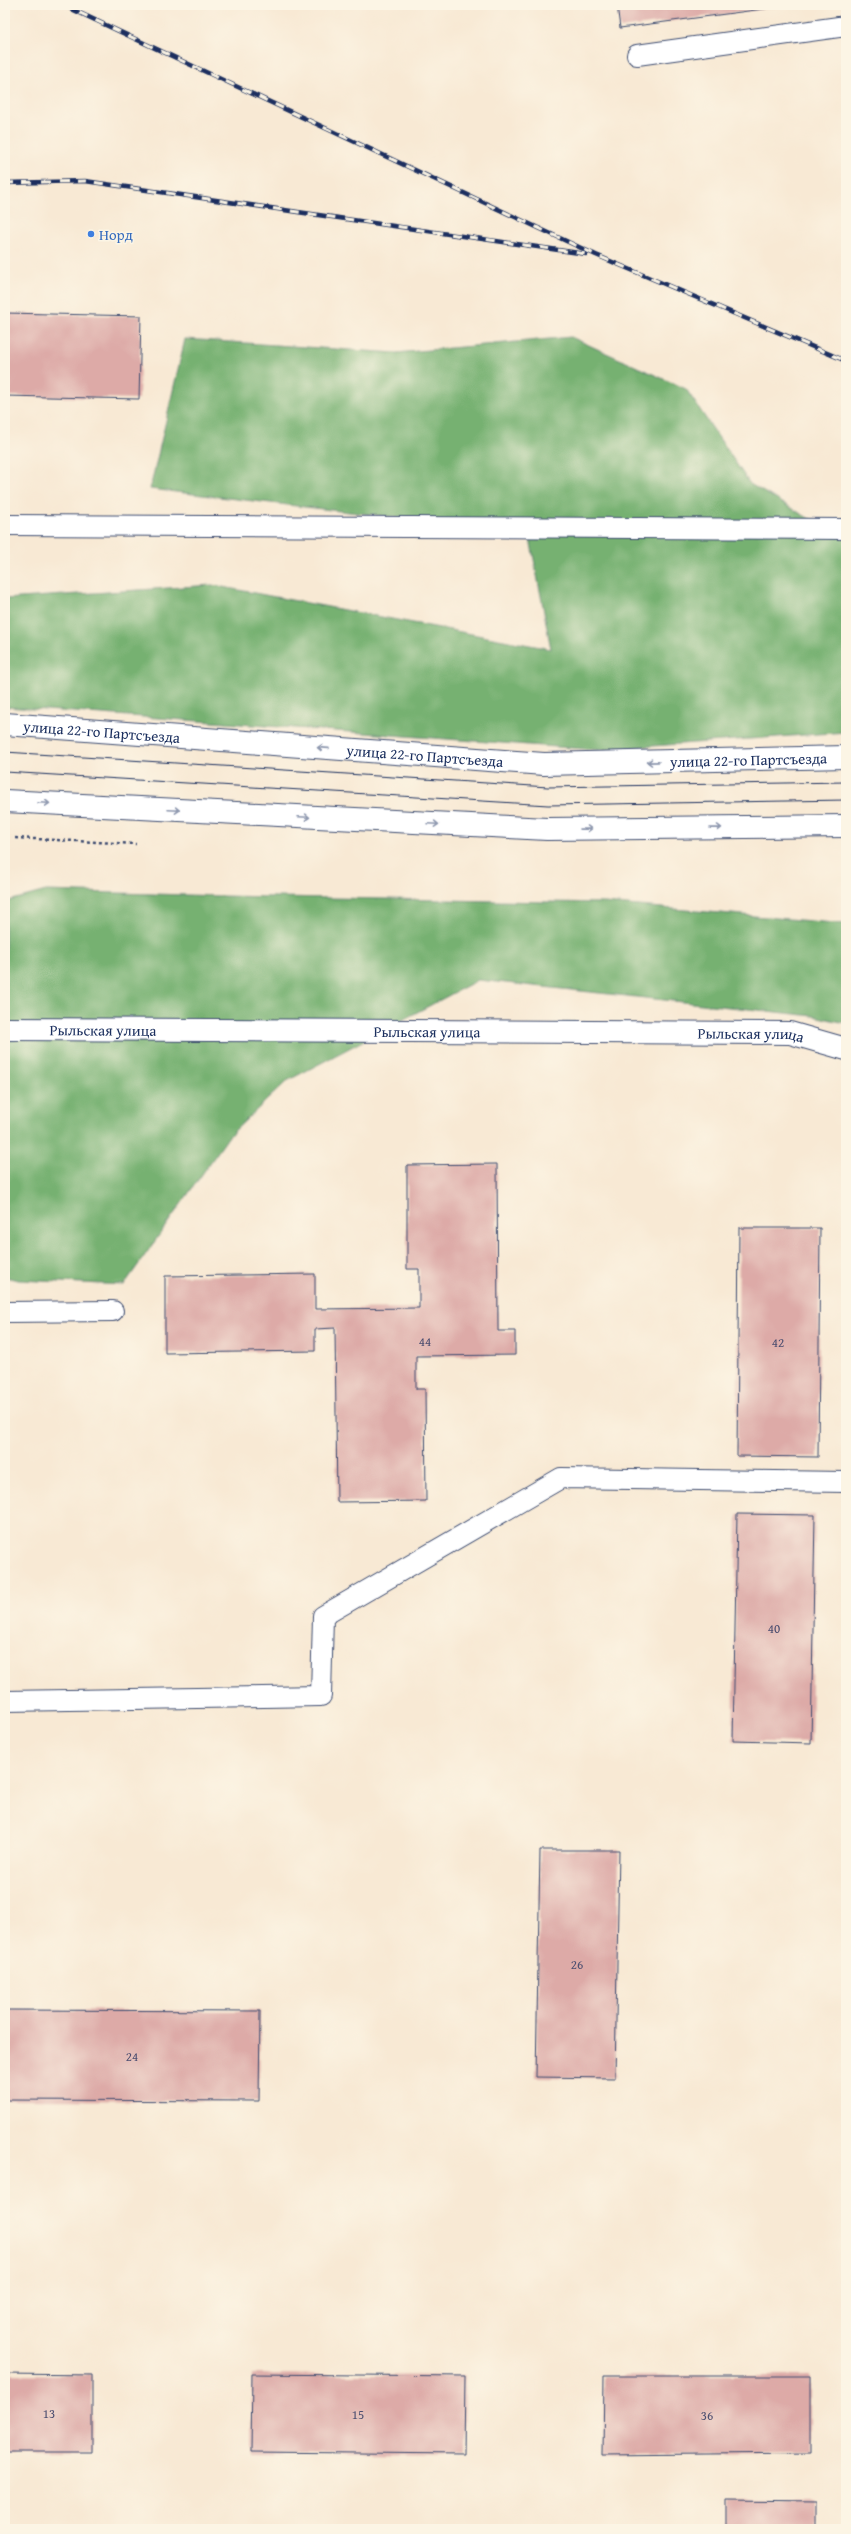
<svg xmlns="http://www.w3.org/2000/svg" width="851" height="2534" font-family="'Gentium Book Plus',serif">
	<rect width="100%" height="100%" fill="#fcf5e5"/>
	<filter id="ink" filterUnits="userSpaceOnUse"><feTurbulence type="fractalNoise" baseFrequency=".025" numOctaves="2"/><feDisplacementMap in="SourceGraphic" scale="8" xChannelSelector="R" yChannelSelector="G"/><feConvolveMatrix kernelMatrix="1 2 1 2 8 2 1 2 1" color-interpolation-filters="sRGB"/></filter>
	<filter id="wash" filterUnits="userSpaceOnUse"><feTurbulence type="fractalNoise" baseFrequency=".012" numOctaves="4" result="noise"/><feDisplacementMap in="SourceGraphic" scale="16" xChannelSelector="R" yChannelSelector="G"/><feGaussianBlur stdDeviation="0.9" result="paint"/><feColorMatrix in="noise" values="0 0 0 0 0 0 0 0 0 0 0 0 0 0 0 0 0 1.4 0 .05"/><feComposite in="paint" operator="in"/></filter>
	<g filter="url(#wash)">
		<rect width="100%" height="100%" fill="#f8e9d4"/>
		<path fill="#76b171" stroke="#487068" d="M571 337 686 389 750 484 846 540V732L598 750 5 707V599L212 585 551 649 529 533 150 489 185 339 396 353Z
			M46 891 223 896 605 903 846 924V1023L813 1016 478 980 287 1081 229 1136 124 1285 18 1280 5 1277V902Z"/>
		<g id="blocks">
			<path fill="#ddaaa7" d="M617 5H785L786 6 620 28Z
				M5 313 141 316 139 399 5 396Z
				M497 1164 498 1331H515V1355L416 1356V1389H425L426 1501 337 1502 335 1328 315 1329V1351L165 1353V1276L315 1274V1309L419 1308V1269H407V1165Z
				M739 1228H820L818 1457 737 1456Z
				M737 1514 815 1515 811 1743 733 1741Z
				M540 1850H619L615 2078 536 2077Z
				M5 2010 260 2011 259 2101 5 2100Z
				M5 2374 92 2375V2452H5Z
				M252 2374 465 2376 464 2454 251 2452Z
				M604 2376H810V2453L603 2455Z
				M726 2500 815 2501V2529H726Z"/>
		</g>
	</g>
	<g filter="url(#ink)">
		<use href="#blocks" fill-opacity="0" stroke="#3c4b70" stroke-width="1"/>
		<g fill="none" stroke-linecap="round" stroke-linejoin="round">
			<g stroke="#3c4b70" stroke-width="22">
				<path id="service" d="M637 55 846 26
					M5 525 846 529
					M5 1312 113 1311
					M5 1701 321 1696 323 1616 561 1478 846 1482"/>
			</g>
			<g stroke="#3c4b70" stroke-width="24">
				<g id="minor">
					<path id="s1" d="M5 1029 790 1033 846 1049"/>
				</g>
			</g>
			<g stroke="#3c4b70" stroke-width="24">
				<g id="secondary">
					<path id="s2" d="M5 724 544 764 846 757"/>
					<path d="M5 801 547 829 846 826"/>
				</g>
			</g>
			<path stroke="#3c4b70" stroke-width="2.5" stroke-dasharray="3 3" stroke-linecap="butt" d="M15 838 136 844"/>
			<use href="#service" stroke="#fff" stroke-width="20"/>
			<use href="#minor" stroke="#fff" stroke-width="22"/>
			<use href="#secondary" stroke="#fff" stroke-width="22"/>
			<path stroke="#1b2f5e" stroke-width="1" d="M5 752 548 787 846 782
				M5 772 548 805 846 800"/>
			<g stroke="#1b2f5e" stroke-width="4.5">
				<path id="rail" d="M63 5 596 255 846 361
					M5 183 85 181 586 254"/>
			</g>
			<use href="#rail" stroke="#fcf5e5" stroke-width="3" stroke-dasharray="9" stroke-linecap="butt"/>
		</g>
		<defs><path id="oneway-shaft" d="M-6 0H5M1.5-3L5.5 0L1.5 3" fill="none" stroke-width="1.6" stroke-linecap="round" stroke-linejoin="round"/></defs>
		<g stroke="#8d97ae">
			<use href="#oneway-shaft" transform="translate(323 748) rotate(-176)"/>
			<use href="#oneway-shaft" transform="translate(653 762) rotate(179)"/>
			<use href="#oneway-shaft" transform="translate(44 803) rotate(3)"/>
			<use href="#oneway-shaft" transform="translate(174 810) rotate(3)"/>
			<use href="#oneway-shaft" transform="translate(304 817) rotate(3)"/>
			<use href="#oneway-shaft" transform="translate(433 824) rotate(3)"/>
			<use href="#oneway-shaft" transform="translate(716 828) rotate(-1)"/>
			<use href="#oneway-shaft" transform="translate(586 829) rotate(-1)"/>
		</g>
	</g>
	<circle fill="#3f7fe0" stroke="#fcf5e5" stroke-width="1.5" cx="91" cy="234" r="4"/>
	<g text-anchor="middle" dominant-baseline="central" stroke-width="3" stroke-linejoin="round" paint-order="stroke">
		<g font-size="13" fill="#4c4e70">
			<text x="425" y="1341">44</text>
			<text x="778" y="1342">42</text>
			<text x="774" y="1628">40</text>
			<text x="577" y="1964">26</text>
			<text x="132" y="2056">24</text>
			<text x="49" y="2413">13</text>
			<text x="358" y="2414">15</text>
			<text x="707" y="2415">36</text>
		</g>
		<g font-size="15" fill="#366cbe" stroke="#fcf5e5" text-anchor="start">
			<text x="99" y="234">Норд</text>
		</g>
		<g font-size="15" fill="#1b2f5e" stroke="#fcf5e5">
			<text stroke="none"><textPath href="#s2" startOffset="97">улица 22-го Партсъезда</textPath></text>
			<text stroke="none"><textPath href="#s2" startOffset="421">улица 22-го Партсъезда</textPath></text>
			<text stroke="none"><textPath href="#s2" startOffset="745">улица 22-го Партсъезда</textPath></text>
			<text stroke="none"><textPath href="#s1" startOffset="98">Рыльская улица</textPath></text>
			<text stroke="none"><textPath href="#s1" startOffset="422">Рыльская улица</textPath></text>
			<text stroke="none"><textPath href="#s1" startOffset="746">Рыльская улица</textPath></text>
		</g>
	</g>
	<rect width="851" height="2534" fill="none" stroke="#fcf5e5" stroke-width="20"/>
</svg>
